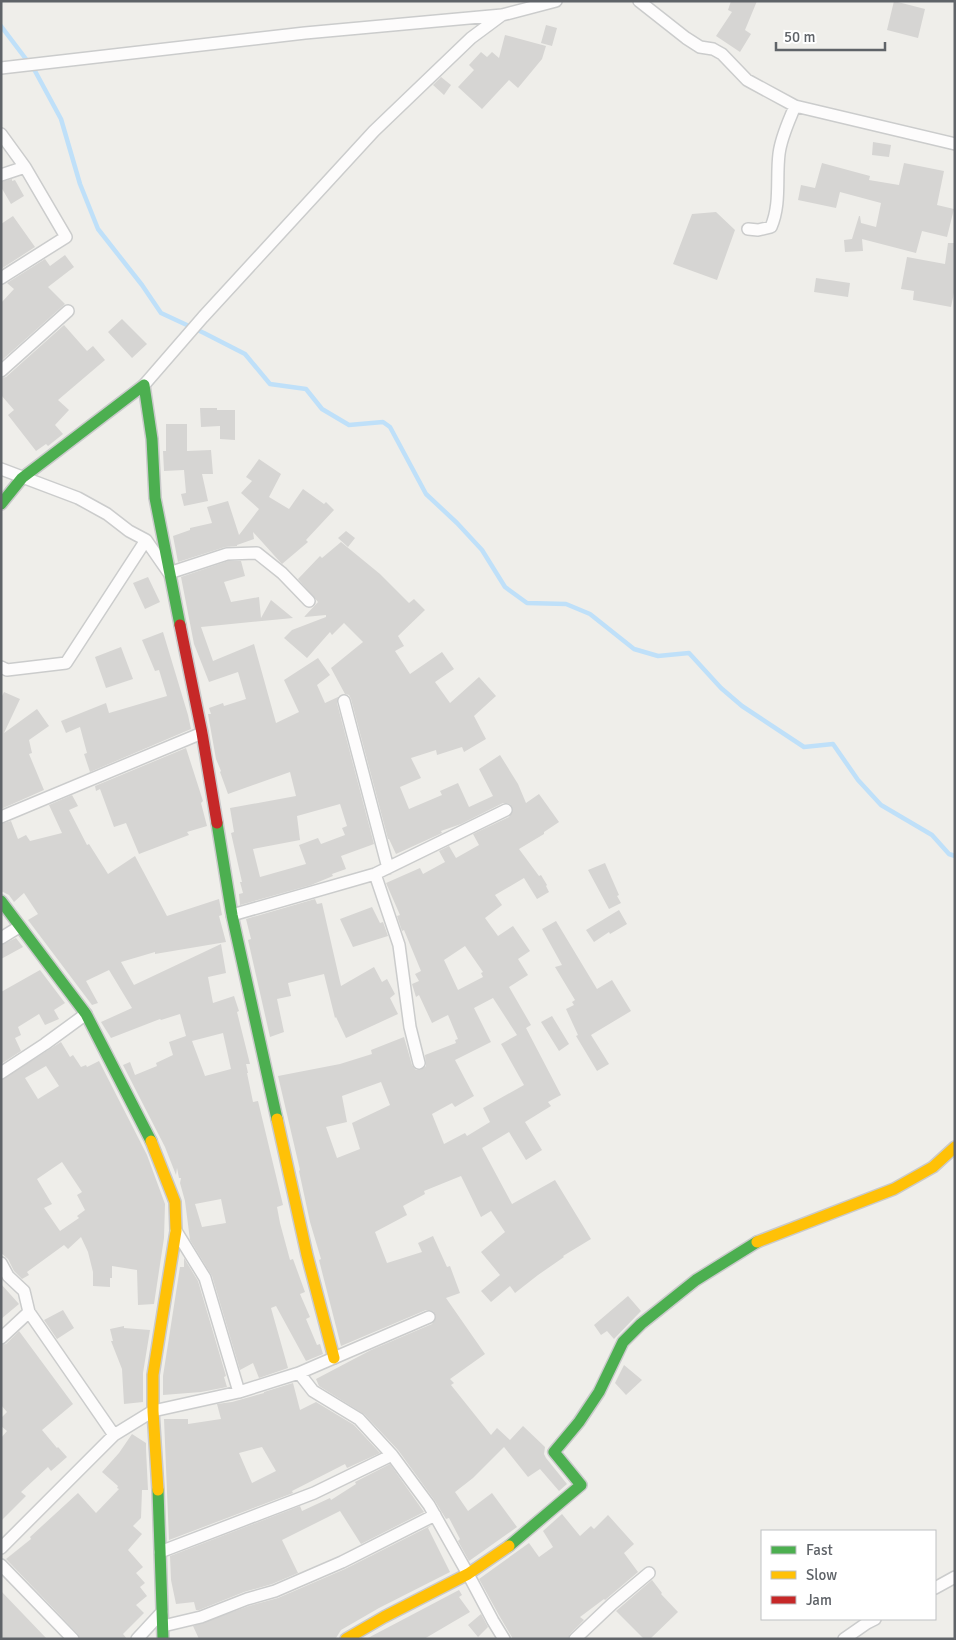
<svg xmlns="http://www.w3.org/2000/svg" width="956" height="1640" font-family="Signika,sans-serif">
	<rect width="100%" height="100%" fill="#efeeea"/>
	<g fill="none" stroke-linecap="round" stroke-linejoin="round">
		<path stroke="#bfe0f9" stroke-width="4.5" d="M1 26 35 71 61 119 80 184 98 229 142 285 161 313 204 333 245 354 270 384 306 389 322 409 349 425 383 422 390 427 426 494 457 523 482 550 505 587 527 603 566 604 590 614 634 649 658 656 689 653 721 688 742 706 804 747 833 744 858 780 881 805 932 835 949 854 955 856"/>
	</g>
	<path fill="#d6d5d3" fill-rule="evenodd" d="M731 1H757L745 30 751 34 740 52 716 36 732 12 728 10Z
		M894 1 925 9 918 38 887 30Z
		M546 25 557 28 552 46 541 43Z
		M505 35 546 46 542 59 518 88 509 80 482 109 458 87 474 70 469 65 481 52 487 57 492 52 499 58Z
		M441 77 451 85 444 95 433 85Z
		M873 142 891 145 889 157 872 155Z
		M822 163 870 176 869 180 899 185 904 163 944 171 937 205 954 209 947 237 922 231 916 253 862 239 863 251 845 252 844 240 852 239 859 216H860L861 223 876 227 881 203 840 192 836 208 798 200 801 185 815 188Z
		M12 179V181L15 180 24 196 11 204 1 187V182Z
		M716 212 735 230 717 280 673 264 692 214Z
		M13 216 35 247 1 269V224Z
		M948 243H955V288L951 307 913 300 914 291 901 289 907 257 945 264Z
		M65 255 74 267 48 287 65 304 1 361V303L14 289 7 283 45 259 50 266Z
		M816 278 850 283 848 297 814 292Z
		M122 319 147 344 132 358 108 332Z
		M64 325 87 351 93 346 105 360 58 400 69 410 55 425 63 434 48 446 46 444 36 451 8 415 14 410 1 395V378L6 377Z
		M200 408H217V410H235V440L220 439V426L201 427Z
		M166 424H187V451L211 450 213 474H202L208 501 184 506 181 494 186 493 184 470 164 471 163 451H166Z
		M259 459 281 474 269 497 289 509 303 489 324 504 326 502 334 510 306 540 308 542 282 564 253 532 254 539 237 545V546L225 547 178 562 173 536 190 530V528L212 523 207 507 228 501 239 535 259 509 241 493 252 481 246 477Z
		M346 531 355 538 348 547 338 538Z
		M341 542 380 574 409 603 414 599 425 610 398 636 404 646 395 651 410 674 442 652 454 669 435 682 450 703 479 677 496 696 474 716 486 739 464 752 462 747 437 755 436 750 411 758 421 778 400 787 409 809 442 795 440 791 458 783 469 807 493 796 479 769 500 755 518 784 526 803 539 794 559 822 544 832V834L519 849 539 876 541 875 547 885 546 886 549 892 537 899 524 878 495 895 502 905 485 918 498 936 513 926 530 951 518 959 528 975 509 987 531 1025 526 1028 561 1095 548 1102 551 1106 525 1122 542 1150 526 1160 509 1132 482 1148 512 1204 555 1180 591 1239 563 1256 564 1257 538 1275 515 1293 510 1286 491 1302 481 1291 500 1275 481 1252 505 1232 491 1211 481 1217 461 1176 424 1191 425 1194 403 1206 407 1215 375 1232 387 1263 422 1252 418 1243 433 1236 447 1267 450 1266 460 1293 446 1298 485 1354 450 1379 454 1383 451 1385 491 1435 497 1428 510 1440 523 1426 545 1447 544 1454 546 1458 567 1484 559 1491 540 1469 528 1477 504 1447 473 1478 455 1492 468 1511 492 1493 517 1527 469 1561 458 1541 460 1539 449 1518 446 1519 435 1501 398 1450 364 1414 319 1386 316 1379 371 1350 432 1324 436 1317 433 1311 426 1310 341 1346 319 1260 321 1259 310 1222 299 1171 300 1170 278 1076 340 1064 372 1054 371 1050 404 1037 412 1065 416 1070H420L426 1066 425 1055 456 1043 455 1040 458 1039 448 1015 432 1023 419 995 416 997 412 984 419 981 415 974 421 971 404 930 402 931 397 916 400 915 386 883 420 868 423 874 445 862 439 851 449 846 456 858 479 845 473 834 509 817 513 810 510 804 503 803 461 824 441 831 442 833 396 854 389 839H388L351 699 349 695 345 694 331 668 363 642 344 623 332 635 330 632 307 658 284 638 292 630 326 617V615L304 617 318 602 298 579 320 556 322 558ZM465 946 483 972 481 973 483 977 458 990 444 960ZM493 998 517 1035 501 1044 524 1085 483 1108 490 1122 467 1136 465 1133 444 1144 432 1114 452 1103 455 1107 474 1096 455 1060 491 1042 474 1008ZM381 1082 390 1105 352 1123 360 1149 337 1158 326 1127 347 1122 342 1096Z
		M228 561H241L245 576 224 582 231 602 259 597 261 618 271 600 293 618 201 627 213 661 254 644 276 723 299 712 284 680 318 658 330 675 317 685 325 703 338 697 337 703 374 844 341 856 346 869 332 874 333 876 311 885 240 905 239 894 243 893 240 882H242L231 833 234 832 230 808 296 796 290 772 228 794 220 772 221 771 216 759 208 714H211L209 708 223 703 224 706 246 699 238 672 209 682 194 644 181 577ZM340 804 347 826 342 828 345 835 321 844 318 838 299 845 306 864 260 877 253 849 300 840 297 816Z
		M148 577 160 602 145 609 133 583Z
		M163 632 188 715 191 729 90 772 84 754 87 753 80 727 66 733 61 721 106 703 109 713 167 696 159 670 155 671 142 640Z
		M121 647 133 679 106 688 95 657Z
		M4 692 20 699 4 733 37 709 49 726 29 740 32 753 29 754 44 790 1 809V698Z
		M186 748 203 801 201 803 207 826 187 832 189 835 139 854 126 823 114 827 100 789 96 791 95 786Z
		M72 795 78 806 69 810 87 845 89 844 108 874 135 856 167 916 219 899 222 915 219 916 226 942 155 954V952L121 962 134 985 221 944 226 973 208 977 213 1003 234 996 239 1011 237 1012 250 1064H246L248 1073H247L253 1102 258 1101 283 1205 277 1207 280 1223 290 1260 293 1259 305 1292 300 1294 310 1317 306 1319 317 1345 320 1344 323 1354 306 1361 276 1306 271 1308 288 1368 259 1378 253 1363 240 1370 212 1276 190 1240 185 1201 180 1183 181 1178H179L177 1168 176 1175 165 1147 123 1065 130 1062 135 1075 157 1066 156 1063 173 1055 169 1042 186 1036 180 1014 161 1020 160 1019 111 1038 101 1022 132 1008 109 970 86 981 98 1003 92 1005 28 920 38 914 24 893 14 902 9 895 1 891V824L11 821 18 839 26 835 30 841 62 833 49 805ZM223 1033 231 1069 205 1076 192 1041ZM221 1199 226 1223 202 1227 195 1204Z
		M605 863 619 895 617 896 621 903 609 909 588 870Z
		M315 899 317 904 322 903 341 986 374 967 382 982 387 979 395 994 390 998 398 1014 346 1038 336 1017 335 1018 324 974 288 983 291 996 277 999 284 1032 270 1037 248 940 251 939 246 919Z
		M372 907 380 923 383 922 388 936 353 947 340 919Z
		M619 910 627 924 610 934 609 932 594 942 586 930Z
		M556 921 597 989 612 980 631 1011 591 1035 609 1064 597 1071 576 1036 578 1035 566 1009 574 1005 572 1002 575 1000 555 967 562 965 542 929Z
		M16 938 23 947 1 959V945Z
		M40 970 65 1003 54 1010 59 1019 45 1025 39 1014 18 1027 21 1035 15 1038 21 1051 1 1064V992Z
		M552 1016 569 1044 559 1051 541 1022Z
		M61 1042 70 1057 73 1055 81 1067 86 1065 87 1067 99 1061 147 1155 165 1204 164 1238 154 1304 138 1305 137 1270 112 1266V1278H110V1287L93 1286V1272L88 1252 81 1237 68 1249 64 1245 27 1272 29 1275 22 1279 14 1271 8 1259 1 1253V1080ZM46 1066 59 1086 38 1099 25 1078ZM62 1162 82 1192 77 1195 85 1210 77 1216 79 1218 60 1231 44 1208 52 1204 37 1179Z
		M184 1258 198 1281 226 1376 224 1377 227 1387 201 1392 163 1395V1376L180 1267H184Z
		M1 1284 19 1304 1 1319Z
		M628 1296 641 1311 614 1339 607 1331 601 1335 594 1325Z
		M63 1310 74 1328 57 1339 44 1320Z
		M124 1326V1328L150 1330 143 1373V1402L124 1404 122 1369 111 1341H113L110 1329Z
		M19 1331 73 1404 42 1430 57 1448 58 1447 67 1457 51 1471 48 1467 21 1492 26 1496 1 1521V1438L7 1431 1 1426V1418L7 1412 1 1405V1345L6 1344Z
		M624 1365 642 1380 626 1395 615 1383Z
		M293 1383 300 1410 316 1402 354 1425 380 1453 347 1468 345 1464 292 1491 293 1493 169 1540 164 1419H188V1424L221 1419 217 1404 232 1402 264 1393V1392ZM262 1447 276 1471 252 1483 239 1453Z
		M132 1434 146 1443V1449L148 1490H142L141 1518 133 1526 142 1534 128 1550 143 1567 136 1573 145 1583 140 1587 147 1596 136 1605 144 1613 123 1634 127 1639H80L78 1634 6 1559 31 1539 30 1537 78 1493 96 1513 119 1489 117 1488 118 1486 102 1472 119 1453Z
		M390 1464 424 1512 361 1544 340 1511 282 1540 298 1573 272 1584 244 1592 199 1610H196L194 1602 176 1604 171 1580 170 1556 300 1506 302 1511 330 1498 331 1500 356 1484 355 1482Z
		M562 1514 580 1536 591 1526 594 1529 608 1515 634 1544 624 1553 638 1572 605 1600 604 1599 580 1617 584 1620 570 1634 568 1639H513L500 1617 479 1579 529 1543 539 1557 553 1547 543 1531Z
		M432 1525 428 1528 450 1572 379 1608 341 1630 336 1638 199 1639 193 1626 249 1606 278 1598 345 1569Z
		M652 1580 662 1593 661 1594 678 1612 650 1639H644L616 1611Z
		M459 1590 462 1595 459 1597 470 1612 424 1639H366Z
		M1 1591 47 1639H1Z
		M481 1614 488 1627 478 1637 468 1625Z"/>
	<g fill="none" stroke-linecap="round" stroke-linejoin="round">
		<g stroke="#cbcccc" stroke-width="14">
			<path id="street" d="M639 1 686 38 700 47 713 49 722 54 747 80 795 106 955 144
				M1 68 305 33 502 15 556 1
				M1 134 25 167 1 175
				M748 229 758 230 771 227C781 204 776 178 779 154 781 137 789 121 795 106
				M1 278 66 237 25 167
				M1 371 68 311
				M144 385 203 317 374 131 471 38 502 15
				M1 469 78 498 107 514 129 531 146 540 169 573 227 554 257 553 282 573 309 601
				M1 667 7 670 66 663 146 540
				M344 701 388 868
				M1 817 202 733
				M375 874 399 945 410 1027 419 1063
				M232 915 375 874 506 810
				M1 938 19 927
				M1 1073 45 1044 86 1014
				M176 1231 205 1278 239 1392
				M1 1263 8 1276 24 1291 29 1312 114 1435
				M1 1338 29 1312
				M299 1373 313 1391 359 1419 392 1455 429 1505 468 1574 493 1621 504 1639
				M1 1548 114 1435 153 1411 239 1392 299 1373 429 1317
				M160 1552 314 1493 392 1455
				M1 1565 73 1639
				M935 1588 955 1577
				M163 1626 201 1617 247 1599 275 1591 342 1562 435 1515
				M137 1639 162 1612
				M575 1639 612 1604 649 1573
				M844 1639 867 1623 875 1619"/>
		</g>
		<g stroke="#cacacb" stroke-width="14">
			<path id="fast" d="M1 504 22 478 144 385 152 439 155 498 180 625
				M217 823 232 915 277 1119
				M1 901 86 1014 151 1141
				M158 1490 163 1639
				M509 1546 581 1485 554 1452 579 1422 599 1392 623 1342 641 1324 696 1280 757 1242"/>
		</g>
		<g stroke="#cacacb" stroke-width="14">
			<path id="slow" d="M277 1119 307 1255 334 1358
				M151 1141 175 1202 176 1231 153 1375V1411L158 1490
				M757 1242 894 1189 933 1167 955 1147
				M346 1639 384 1617 468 1574 509 1546"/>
		</g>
		<g stroke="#cacacb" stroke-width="14">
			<path id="jam" d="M180 625 202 733 217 823"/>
		</g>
		<use href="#street" stroke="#fdfcfc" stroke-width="11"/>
		<use href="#fast" stroke="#4caf50" stroke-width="11"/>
		<use href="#slow" stroke="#ffc107" stroke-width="11"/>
		<use href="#jam" stroke="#c62828" stroke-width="11"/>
	</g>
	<rect width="956" height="1640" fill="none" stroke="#5f6368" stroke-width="5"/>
	<rect x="761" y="1530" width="175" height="90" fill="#ffffff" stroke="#bfc1c3"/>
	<rect x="771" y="1546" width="25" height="8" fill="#4caf50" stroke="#bfc1c3"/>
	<text x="806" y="1555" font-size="15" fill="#5f6368">Fast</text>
	<rect x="771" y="1571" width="25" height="8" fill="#ffc107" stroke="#bfc1c3"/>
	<text x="806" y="1580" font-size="15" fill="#5f6368">Slow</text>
	<rect x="771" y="1596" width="25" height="8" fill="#c62828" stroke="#bfc1c3"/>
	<text x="806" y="1605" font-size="15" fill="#5f6368">Jam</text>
	<path d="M776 42v8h109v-8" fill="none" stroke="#5f6368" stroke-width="2.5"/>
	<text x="784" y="42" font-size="15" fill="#5f6368" stroke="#ffffff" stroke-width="4" paint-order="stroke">50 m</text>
</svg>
